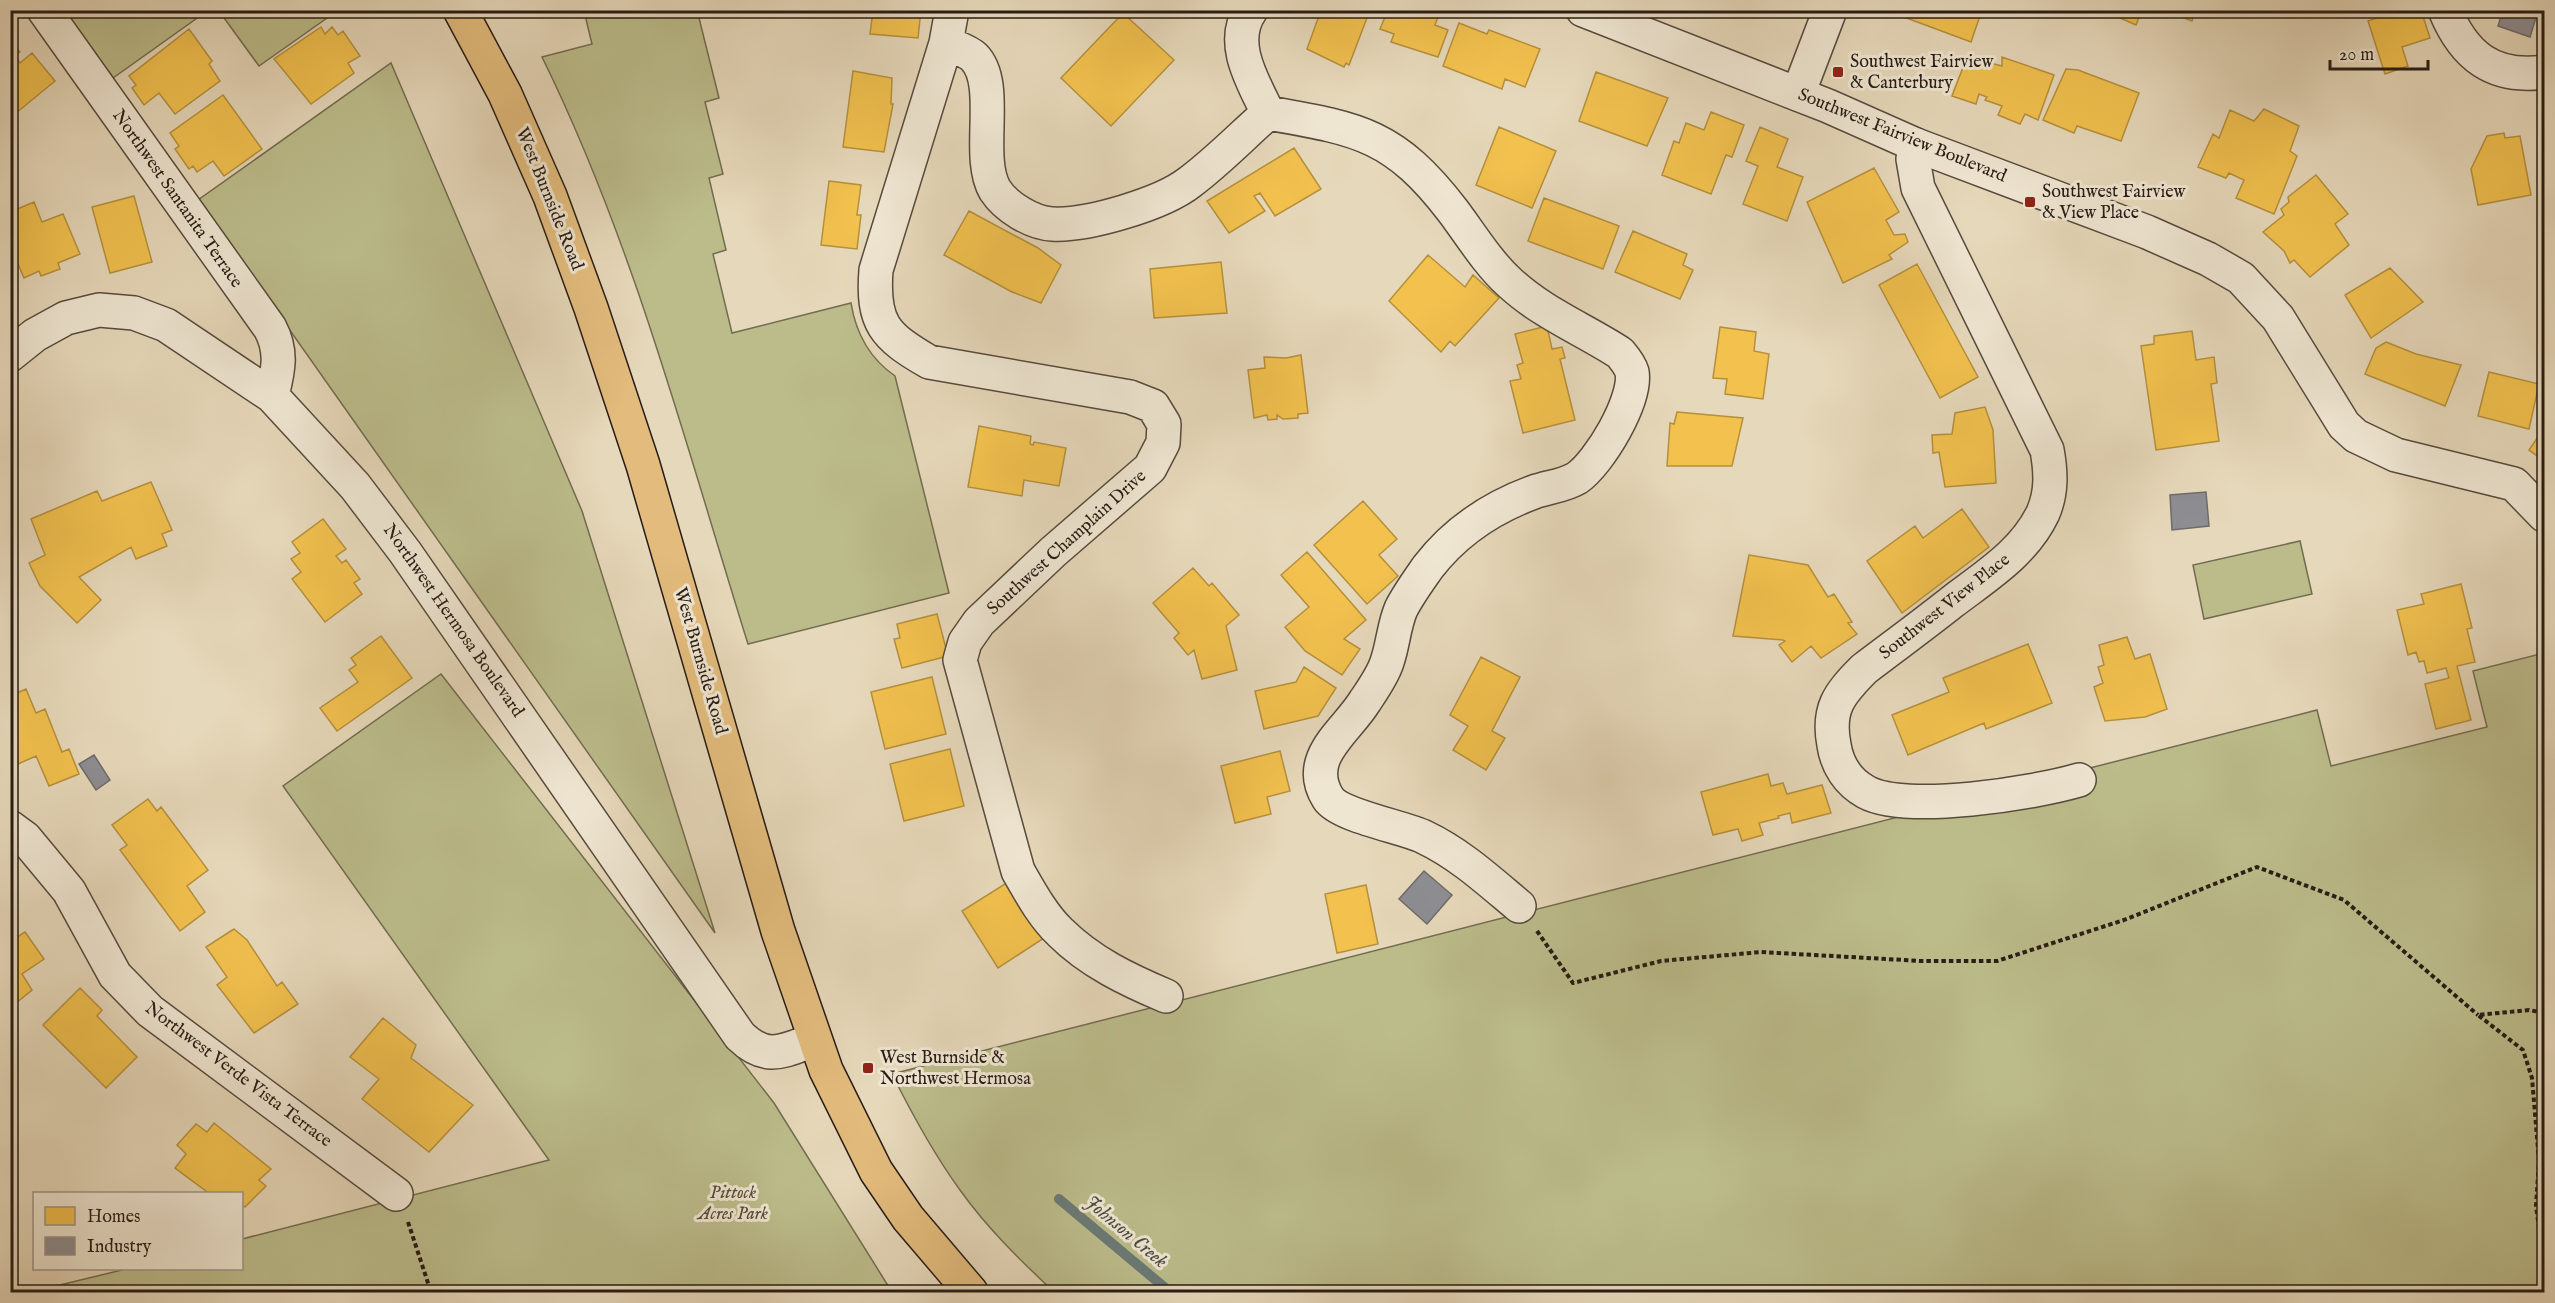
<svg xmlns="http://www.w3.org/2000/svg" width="2555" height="1303" font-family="'IM FELL English',serif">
	<rect width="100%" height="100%" fill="#e6d8ba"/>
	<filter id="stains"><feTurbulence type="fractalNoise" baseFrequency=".00333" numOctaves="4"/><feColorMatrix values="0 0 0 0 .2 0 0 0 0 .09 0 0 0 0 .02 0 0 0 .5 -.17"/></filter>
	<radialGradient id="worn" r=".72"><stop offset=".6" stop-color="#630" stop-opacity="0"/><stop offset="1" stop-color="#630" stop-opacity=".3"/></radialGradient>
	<path fill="#bcbc8b" stroke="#726c50" stroke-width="1.5" d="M65 11H207L113 78Z
		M219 11H337L259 66Z
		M584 11H708L710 15 699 18 719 98 705 102 723 174 709 178 726 250 713 254 732 333 851 303C856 334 869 358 895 376L949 593 748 644C686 446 634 244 542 57L592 44Z
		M391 63 582 511 715 933 198 200Z
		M2300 541 2312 594 2204 619 2193 565Z
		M2544 653V1292H1054C1020 1260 987 1228 960 1190 933 1153 912 1114 892 1074L2317 710 2331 766 2487 727 2473 671Z
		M441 674 774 1103 892 1292H31L126 1269 242 1268V1239L549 1160 283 786Z"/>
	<path fill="#f2c14e" stroke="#b5903d" stroke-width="1.5" d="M873 10H921L918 38 870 34Z
		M1321 10H1370L1349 65 1346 63 1344 67 1307 49Z
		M1429 10 1439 14 1435 25 1448 30 1438 57 1391 42 1394 34 1380 29 1387 12 1384 10Z
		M1885 10H1982L1971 42Z
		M2102 10H2142L2136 25Z
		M2164 10H2195L2192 21Z
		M2399 10H2421L2430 38 2402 47 2408 66 2385 74 2368 21Z
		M1123 13 1174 60 1111 126 1061 78Z
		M1459 23 1487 34 1489 30 1540 49 1525 87 1505 79 1502 89 1443 66Z
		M321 27 325 34 332 27 338 35 343 31 360 56 348 63 354 73 311 104 274 59Z
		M189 29 212 61 209 64 220 81 175 114 159 93 144 105 132 88 136 85 129 76Z
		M10 41 20 52 15 56 20 63 32 53 55 81 10 118Z
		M1967 57 2002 66V57L2054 75 2038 120 2025 114 2020 124 1998 115 2002 106 1985 100 1987 97 1979 94 1976 104 1952 96Z
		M2066 69 2078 70 2139 93 2121 141 2077 126 2074 133 2043 120Z
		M853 71 892 78 891 104H893L884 152 843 147Z
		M1596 72 1668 98 1647 146 1579 121Z
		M223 95 262 149 224 176 213 161 197 172 193 166 189 169 175 149 179 146 170 133Z
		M2264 109 2299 126 2290 151 2297 156 2274 214 2236 198 2244 180 2229 173 2226 178 2198 167 2213 134 2219 138 2230 110 2254 121Z
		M1711 112 1744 125 1732 157 1726 155 1711 194 1662 175 1674 141 1679 143 1686 123 1704 130Z
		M1499 127 1556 151 1532 208 1476 185Z
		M1760 127 1788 139 1777 167 1803 177 1787 221 1743 204 1758 166 1746 161Z
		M2504 133 2505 138 2520 136 2531 195 2478 205 2471 169 2487 136Z
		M1294 148 1321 189 1275 216 1260 193 1254 196 1265 211 1229 233 1207 201Z
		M1874 168 1899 212 1886 220 1894 235 1905 234 1908 242 1889 255 1892 259 1843 283 1807 202Z
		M2316 175 2348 214 2335 224 2349 245 2310 277 2294 260 2290 263 2284 251 2263 232 2284 215 2281 209 2289 202 2288 197Z
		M829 181 861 185 857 215H861L857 249 821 245Z
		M134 196 152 262 110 273 92 207Z
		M1544 198 1619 226 1603 269 1528 241Z
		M34 202 42 222 63 214 80 254 58 263 60 269 41 276 39 271 24 278 15 257 10 259V212Z
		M969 211 1038 248 1061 265 1041 303 1012 292 944 255Z
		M1633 231 1687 254 1683 265 1693 270 1680 299 1615 272Z
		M1428 255 1465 287 1473 275 1499 298 1455 346 1450 341 1441 352 1389 301Z
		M1221 262 1227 313 1154 318 1150 269Z
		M1917 264 1978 377 1940 398 1879 285Z
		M2390 268 2423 302 2371 338 2345 295Z
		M1547 326 1552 349 1562 347 1565 358 1560 359 1575 420 1523 433 1510 381 1521 379 1517 365 1523 363 1515 334Z
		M1720 327 1756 332 1754 351 1769 354 1763 399 1725 394 1727 379 1713 378Z
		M2192 331 2196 360 2214 357 2217 383 2211 384 2219 441 2156 450 2141 346 2154 344V336Z
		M2386 342 2416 354 2461 365 2445 406 2365 374 2376 348Z
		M1301 355 1308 413 1298 414V418L1283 419 1277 415V419L1268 420 1267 415 1254 418 1248 370 1265 368 1264 357 1286 358Z
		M2489 372 2539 384 2529 429 2478 416Z
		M1985 407 1993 430 1996 483 1945 487 1939 452 1933 453 1932 435 1952 434 1955 413Z
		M1677 412 1743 418 1732 466H1667L1670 423 1674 424Z
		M979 426 1031 436 1030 444 1033 445 1034 442 1066 448 1059 486 1024 480 1022 496 968 487Z
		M2544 428V461L2529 450Z
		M151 482 172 530 162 534 167 546 136 559 131 547 79 577 101 600 77 623 40 586 29 563 45 555 31 519 97 491 102 501Z
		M1363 501 1397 539 1379 555 1398 576 1367 604 1314 545Z
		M1962 509 1989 547 1902 613 1867 561 1915 526 1923 538Z
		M323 519 346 549 336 556 342 563 346 560 360 579 354 583 362 594 325 622 292 579 301 572 291 559 300 553 292 542Z
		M1307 552 1366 620 1344 639 1360 649 1342 675 1305 651 1285 627 1309 607 1281 575Z
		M1749 555 1808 565 1828 597 1834 594 1852 622 1848 623 1857 634 1821 658 1811 646 1792 662 1779 645 1785 641 1783 640 1733 636Z
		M1193 568 1209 586 1212 583 1239 615 1226 626 1237 670 1202 679 1194 650 1188 655 1174 638 1179 633 1153 603Z
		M2461 584 2472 628 2467 629 2475 662 2457 666 2471 720 2436 729 2425 684 2449 678 2446 668 2427 673 2424 661 2419 662 2416 652 2408 655 2397 610 2424 604 2421 594Z
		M937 614 948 656 902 668 894 639 900 638 897 624Z
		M381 636 412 678 337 731 320 708 358 682 349 670 356 665 351 658Z
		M2127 637 2135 659 2150 654 2167 709 2145 717 2105 721 2094 687 2103 683 2098 667 2104 665 2099 645Z
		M2028 644 2052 703 1986 729 1984 723 1908 755 1892 715 1949 692 1943 678Z
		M1481 657 1520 677 1492 731 1505 738 1486 770 1453 750 1468 726 1450 715Z
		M1304 667 1336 688 1318 716 1264 729 1255 691 1296 682Z
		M932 677 946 734 885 749 871 692Z
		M26 689 36 713 45 709 62 752 69 749 79 774 49 786 36 756 18 764 10 747V696Z
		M950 749 964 806 904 821 890 764Z
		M1280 751 1290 791 1267 797 1271 814 1235 823 1221 766Z
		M1768 774 1771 786 1783 783 1787 794 1822 785 1831 813 1792 823 1790 813 1778 816 1779 818 1759 823 1763 835 1742 841 1738 829 1713 835 1701 792Z
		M148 799 157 811 161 807 208 870 187 886 205 912 180 931 120 850 127 845 112 825Z
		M1008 882 1044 938 998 968 962 911Z
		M1366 885 1378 944 1337 953 1325 894Z
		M234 929 247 940 277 986 282 982 298 1004 254 1033 217 985 227 977 206 947Z
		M25 932 44 959 22 974 32 990 10 1008V935L14 939Z
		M80 988 102 1010 97 1016 137 1057 106 1088 43 1025Z
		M383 1018 416 1045 411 1058 473 1105 429 1152 362 1099 379 1079 350 1057Z
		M214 1123 271 1169 259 1180 266 1186 245 1207 242 1205V1194H210L175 1168 186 1154 177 1145 196 1124 207 1132Z"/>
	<path fill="#8d8d92" stroke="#6e6b6c" stroke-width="1.5" d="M2503 10 2538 11 2530 37 2498 26Z
		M2206 492 2209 526 2172 530 2170 495Z
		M94 755 110 780 96 790 79 764Z
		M1424 871 1452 895 1427 924 1399 899Z"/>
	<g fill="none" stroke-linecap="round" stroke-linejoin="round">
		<path stroke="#6a7a76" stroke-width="10" d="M1059 1199 1170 1292"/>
		<g stroke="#574b3e" stroke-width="36">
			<path id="minor" d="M44 10 270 328C283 352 278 371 272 396
				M952 10 946 43 876 270C872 323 884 336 929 362L1130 397 1153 406 1164 424 1163 443 1150 468 1053 552 979 622 965 642 960 660 1018 871C1030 892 1043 916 1060 932 1090 962 1128 980 1166 996
				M1251 10C1228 42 1253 82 1268 113
				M2445 10C2464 56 2493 79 2544 72
				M946 43C954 47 968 51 974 57 1001 84 975 156 995 190 1006 207 1032 223 1052 224 1087 226 1162 204 1190 182 1217 162 1242 136 1268 113 1359 129 1394 134 1453 211 1471 235 1488 263 1509 282 1542 313 1583 329 1620 353 1625 359 1630 365 1632 372 1637 400 1599 463 1577 478 1564 486 1548 487 1534 492 1493 507 1455 532 1428 567 1419 580 1408 595 1401 609 1394 625 1393 645 1387 662 1383 675 1373 689 1365 701 1346 732 1303 758 1328 798 1339 816 1404 827 1424 837 1460 854 1489 881 1519 906
				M1798 94 1830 10
				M1916 145 1913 159 1918 188 2047 450C2051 472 2052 492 2043 513 2024 553 1986 576 1952 602 1923 625 1893 647 1864 669 1839 694 1827 709 1834 745 1837 765 1848 782 1866 792 1906 814 2035 793 2079 780
				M10 355 35 335 66 318 99 310 134 313 166 325 272 396 355 486 405 552 740 1036C767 1062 783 1051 814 1040
				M10 827 25 838 69 891 115 975 150 1011 396 1194"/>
		</g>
		<g stroke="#574b3e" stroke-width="36">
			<path id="tertiary" d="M1583 10 1828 106 1916 145 2147 232 2208 259 2241 278 2278 318 2344 425 2356 436 2396 455 2514 484 2544 515"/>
		</g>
		<g stroke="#271c15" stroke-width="36">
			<path id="primary" d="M460 10 505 94 550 196 591 308 643 465 778 931 826 1070 876 1171 908 1218 971 1292"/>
		</g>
		<path stroke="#271c15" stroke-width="4" stroke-dasharray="4.5 3" stroke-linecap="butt" d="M1537 931 1573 983 1661 961 1761 952 1921 961H1997L2124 920 2257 867 2344 900 2478 1015
			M2544 1013 2529 1010 2478 1015 2523 1050 2532 1078 2539 1161 2536 1206 2544 1264
			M408 1222 431 1292"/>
		<use href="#minor" stroke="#efe6d2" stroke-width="33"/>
		<use href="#tertiary" stroke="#efe6d2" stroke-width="33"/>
		<use href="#primary" stroke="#e3bc7d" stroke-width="33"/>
	</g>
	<g fill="#8f2418" stroke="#efe6d2" stroke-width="2">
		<rect x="1832" y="66" width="12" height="12" rx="3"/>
		<rect x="2024" y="196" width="12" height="12" rx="3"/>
		<rect x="862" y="1062" width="12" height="12" rx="3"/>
	</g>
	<g text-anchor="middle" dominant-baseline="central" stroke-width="6" stroke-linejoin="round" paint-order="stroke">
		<g font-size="18" fill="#271c15" stroke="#efe6d2" text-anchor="start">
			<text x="1850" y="62">Southwest Fairview<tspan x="1850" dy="21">&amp; Canterbury</tspan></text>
			<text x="2042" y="192">Southwest Fairview<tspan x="2042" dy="21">&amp; View Place</tspan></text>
			<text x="880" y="1058">West Burnside &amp;<tspan x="880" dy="21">Northwest Hermosa</tspan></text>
		</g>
		<g font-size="18" fill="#271c15" stroke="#efe6d2">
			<text transform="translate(1902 136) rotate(22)">Southwest Fairview Boulevard</text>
			<text transform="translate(177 199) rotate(55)">Northwest Santanita Terrace</text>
			<text transform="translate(549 199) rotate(68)">West Burnside Road</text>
			<text transform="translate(1067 543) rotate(-42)">Southwest Champlain Drive</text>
			<text transform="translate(1945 607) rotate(-38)">Southwest View Place</text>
			<text transform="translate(453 621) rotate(55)">Northwest Hermosa Boulevard</text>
			<text transform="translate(700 661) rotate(74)">West Burnside Road</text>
			<text transform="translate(238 1075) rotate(37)">Northwest Verde Vista Terrace</text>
		</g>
		<g font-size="18" font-style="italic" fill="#544c38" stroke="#efe6d2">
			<text x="733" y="1193">Pittock<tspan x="733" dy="21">Acres Park</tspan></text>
		</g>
		<g font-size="20" font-style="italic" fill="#494b45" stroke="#efe6d2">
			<text transform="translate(1126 1232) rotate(40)">Johnson Creek</text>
		</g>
	</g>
	<rect width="2555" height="1303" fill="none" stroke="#e6d8ba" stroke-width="36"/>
	<rect x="12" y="12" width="2531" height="1279" fill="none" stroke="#271c15" stroke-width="3"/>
	<rect x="18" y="18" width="2519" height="1267" fill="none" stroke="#271c15" stroke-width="1.5"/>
	<rect x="33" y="1192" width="210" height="78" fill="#efe6d2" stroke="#9f9586" stroke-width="1.5"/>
	<rect x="45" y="1207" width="30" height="18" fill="#f2c14e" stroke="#9f9586" stroke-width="1.5"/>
	<text x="87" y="1222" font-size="18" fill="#271c15">Homes</text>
	<rect x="45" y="1237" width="30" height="18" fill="#8d8d92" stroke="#9f9586" stroke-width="1.5"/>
	<text x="87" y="1252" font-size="18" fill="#271c15">Industry</text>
	<path d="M2330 60v9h98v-9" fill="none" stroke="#271c15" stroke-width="3"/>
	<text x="2339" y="60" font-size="18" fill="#271c15" stroke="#efe6d2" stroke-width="4.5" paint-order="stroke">20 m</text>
	<rect width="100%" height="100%" filter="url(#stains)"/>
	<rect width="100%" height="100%" fill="url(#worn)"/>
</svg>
